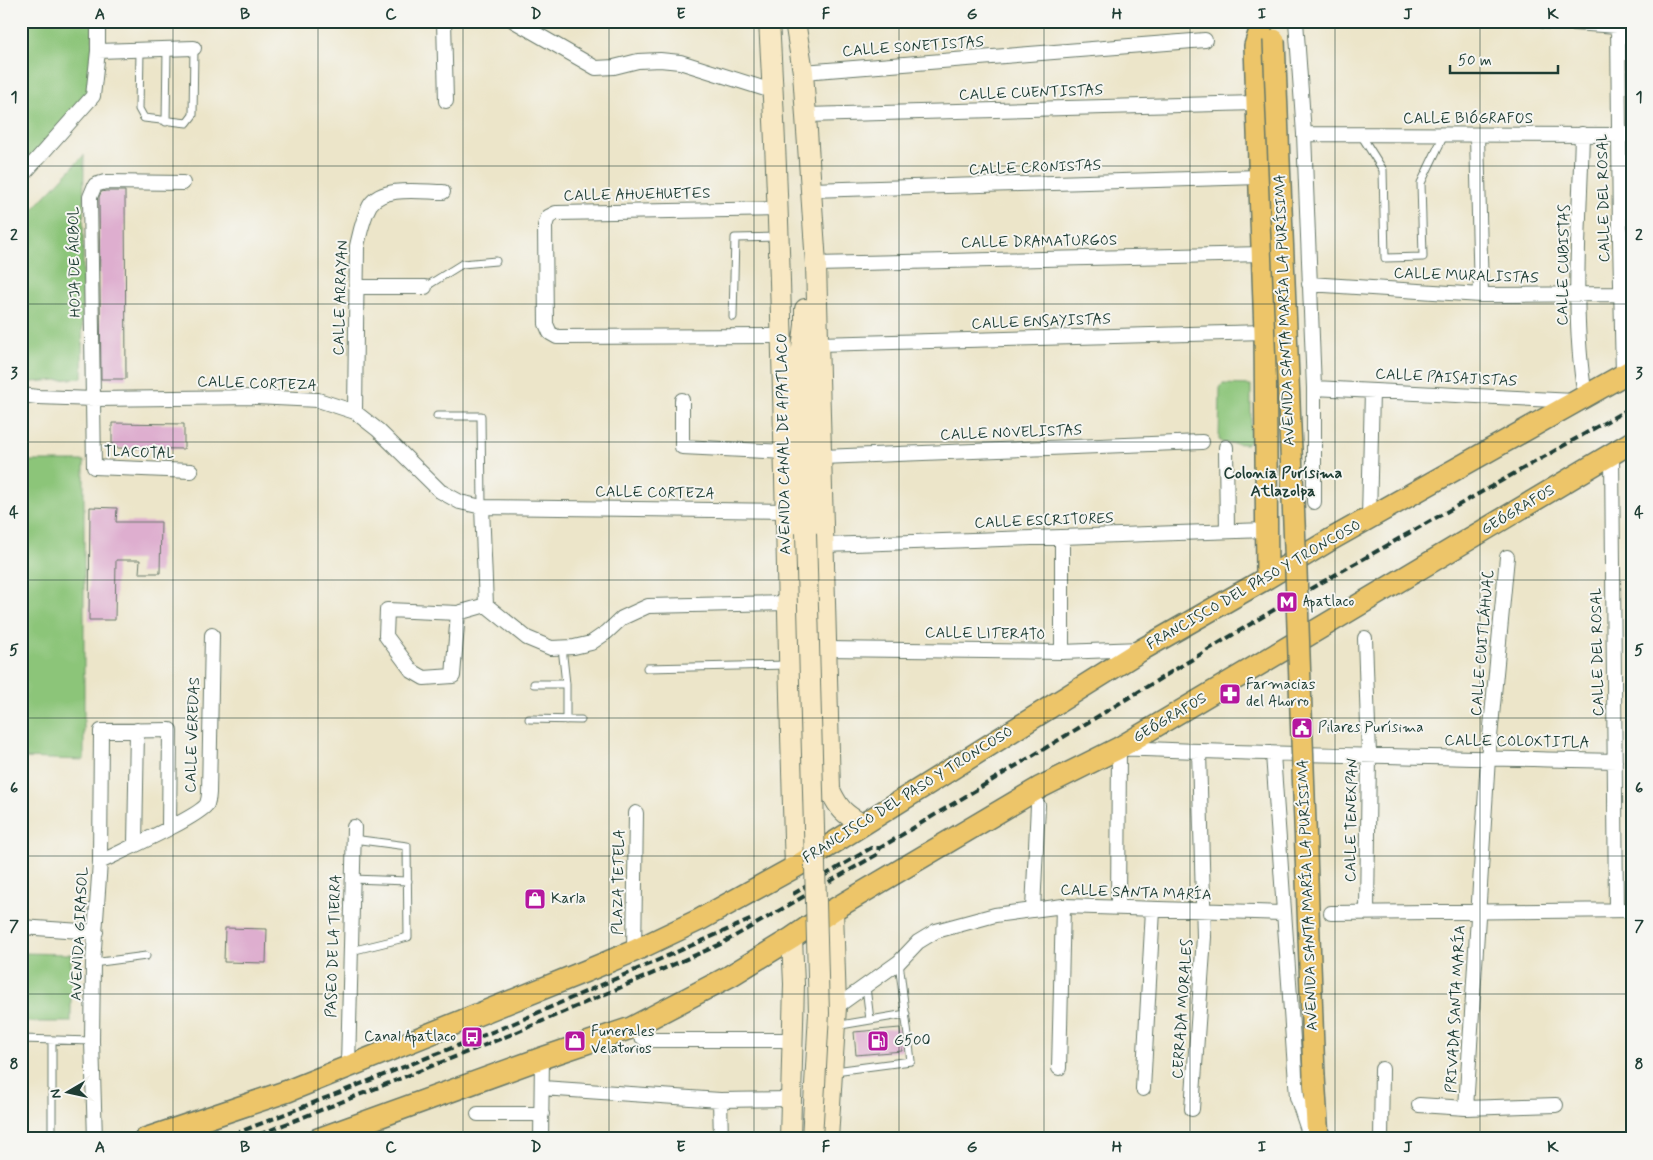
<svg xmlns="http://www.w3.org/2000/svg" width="1653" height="1160" font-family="Mynerve,sans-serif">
	<rect width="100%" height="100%" fill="#f6f6f2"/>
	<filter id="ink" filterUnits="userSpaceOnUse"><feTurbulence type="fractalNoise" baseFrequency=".02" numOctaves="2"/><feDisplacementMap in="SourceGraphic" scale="10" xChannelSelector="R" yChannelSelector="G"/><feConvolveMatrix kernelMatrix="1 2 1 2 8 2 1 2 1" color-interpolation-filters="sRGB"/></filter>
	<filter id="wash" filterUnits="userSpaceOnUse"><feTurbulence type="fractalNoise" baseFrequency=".0096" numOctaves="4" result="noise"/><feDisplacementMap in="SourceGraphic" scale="20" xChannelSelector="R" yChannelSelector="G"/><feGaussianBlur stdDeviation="1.12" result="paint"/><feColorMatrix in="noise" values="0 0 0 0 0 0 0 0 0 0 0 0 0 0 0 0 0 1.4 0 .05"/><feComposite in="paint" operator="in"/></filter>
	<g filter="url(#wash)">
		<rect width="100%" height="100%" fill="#ece5c9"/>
		<path fill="#8cc579" stroke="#568156" d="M21 21H93L92 91 21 171Z
			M84 155 82 378 21 383V222Z
			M1223 384 1251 385V440L1247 444 1223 443 1219 440 1220 388Z
			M21 461H84V760L21 758Z
			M21 953 71 954V1022H21Z"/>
		<g id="blocks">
			<path fill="#deaecf" d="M106 191H125L126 379H101L99 197 101 192Z
				M112 423 184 424V449L112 448Z
				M90 507 117 508 116 522H161L160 573H139L140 560H116L115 620H89Z
				M225 928 267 929 266 963 224 962Z
				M900 1028 902 1051 856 1055 854 1032Z"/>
		</g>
	</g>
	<g filter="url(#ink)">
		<use href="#blocks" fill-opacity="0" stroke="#677868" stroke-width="1"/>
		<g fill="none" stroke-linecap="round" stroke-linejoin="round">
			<g stroke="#677868" stroke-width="9">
				<path id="lane" d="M140 50 139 109 144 118 187 123 193 115 194 48
					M166 122 167 49
					M1361 135 1383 170 1385 258 1423 257 1421 183 1444 135
					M425 287 462 264 496 261
					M733 317 735 238 778 237
					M437 416H481L482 507
					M562 647 566 684V720
					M647 668 787 665
					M534 684H566
					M529 719 581 720
					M352 879 408 881
					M351 951 408 937 407 846 353 839
					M93 963 146 956
					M866 987 870 1020
					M835 1026 906 1014
					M21 1039 92 1041
					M52 1040V1139
					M835 1071 911 1061 899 962"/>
			</g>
			<g stroke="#677868" stroke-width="16">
				<path id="street" d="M444 21 446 101
					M514 21 596 68 614 67 638 61 660 60 680 62 772 91
					M1296 21 1304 134 1314 388V502
					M1544 21 1632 27
					M1618 21 1620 238 1623 375
					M98 51 194 48
					M803 72 1205 40
					M806 115 1256 103
					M1304 134 1632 135
					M1582 134C1580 219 1571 312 1585 396
					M1477 135 1481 295
					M21 177 93 96 98 51V21
					M183 183 105 182 95 185 90 197 94 467 191 471
					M810 190 1260 177
					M777 209 556 213 548 217 545 226 546 324 550 333 557 337 782 336
					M816 264 1263 254
					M1309 284 1481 295 1621 294
					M356 287H425
					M818 344 1265 332
					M1314 388 1575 401
					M21 395 38 397 94 399 255 397 318 400 355 412 378 430 440 491 460 502 482 507 786 511
					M682 400V447L785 452
					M355 412 357 246C360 233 363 217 370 205 383 185 422 192 443 192
					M1226 447 1227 531
					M1612 454 1616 910
					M822 457 1202 442
					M482 507 486 605 527 638 551 648 574 647 591 643 607 632 622 618 648 606 787 603
					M1369 518 1372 391
					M1062 537V652
					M824 545 1266 530
					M458 613 453 676 424 678 412 671 386 636 387 610 458 613 486 605
					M1365 638 1369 755 1367 912
					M826 649 1062 652 1140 649
					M1273 754 1297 1097 1311 1139
					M135 844 137 730
					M100 862C118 853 199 817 207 804 208 801 209 796 209 793L212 635
					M1118 908 1119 748C1284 755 1450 757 1615 761
					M1033 909 1038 805
					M1331 913 1632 910
					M21 927 96 932
					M634 951 636 813
					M836 1007 899 962 918 942 936 931 995 915 1063 906 1283 913
					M631 1028 646 1040H793
					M348 1065 354 827
					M1059 1068 1063 906
					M542 1088 720 1100 790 1099
					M1143 1089 1153 910
					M720 1100 721 1139
					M1419 1105 1466 1108 1556 1105
					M1466 1108 1488 758 1507 557
					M1192 1109 1204 937 1199 752
					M478 1114H542
					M95 1139 92 1041 93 963 100 862 101 731 170 730 169 827
					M541 1139 542 1058
					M1381 1139 1382 1069"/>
			</g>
			<g stroke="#677868" stroke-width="22">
				<path id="secondary" d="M769 21C785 303 785 585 795 867
					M795 21 803 72 816 264 830 790C839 809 844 814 862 824
					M805 309V325L801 356 806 533
					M790 1139 794 984 792 938
					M828 1139 836 1007 833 910"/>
			</g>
			<g stroke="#677868" stroke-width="24">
				<path id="primary" d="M1263 21 1255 46 1265 332 1267 578
					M1314 1076 1318 1139
					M145 1139 288 1091 586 971 634 951 701 919 795 867 1143 649 1267 578 1330 540 1632 370
					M318 1139 542 1058 631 1028 730 976 792 938 833 910 1039 788 1119 748 1632 442"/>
			</g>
			<use href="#lane" stroke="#fff" stroke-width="7"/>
			<use href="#street" stroke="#fff" stroke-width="14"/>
			<use href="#secondary" stroke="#f8e8c3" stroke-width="20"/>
			<use href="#primary" stroke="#edc569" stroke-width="21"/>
			<path stroke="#1f3d34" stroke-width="4" stroke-dasharray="8 4" stroke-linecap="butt" d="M793 894 871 848H880
				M222 1139 512 1024 752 919
				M248 1139 515 1033 721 944 876 855 880 848 1287 602 1632 407"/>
			<g stroke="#677868" stroke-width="22" stroke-linecap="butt">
				<path id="secondary-bridge" d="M806 533 819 1013 812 1139"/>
			</g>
			<g stroke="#677868" stroke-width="24" stroke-linecap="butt">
				<path id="primary-bridge" d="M1274 40 1296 571 1314 1076"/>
			</g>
			<use href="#secondary-bridge" stroke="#f8e8c3" stroke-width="20"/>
			<use href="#primary-bridge" stroke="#edc569" stroke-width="21"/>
		</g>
	</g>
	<path fill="none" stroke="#1f3d34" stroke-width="1" stroke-opacity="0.55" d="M173 21V1139M318 21V1139M463 21V1139M609 21V1139M754 21V1139M899 21V1139M1044 21V1139M1190 21V1139M1335 21V1139M1480 21V1139M21 166H1632M21 304H1632M21 442H1632M21 580H1632M21 718H1632M21 856H1632M21 994H1632"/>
	<defs>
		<g id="metro-square" transform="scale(1.125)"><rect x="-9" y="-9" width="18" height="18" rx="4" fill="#b5179e" stroke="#f6f6f2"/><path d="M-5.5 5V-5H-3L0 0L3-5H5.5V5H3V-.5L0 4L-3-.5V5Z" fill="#fff"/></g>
		<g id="pharmacy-square" transform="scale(1.125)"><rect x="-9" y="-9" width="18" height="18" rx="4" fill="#b5179e" stroke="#f6f6f2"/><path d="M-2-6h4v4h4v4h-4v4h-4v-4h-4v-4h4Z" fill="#fff"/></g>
		<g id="civic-square" transform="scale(1.125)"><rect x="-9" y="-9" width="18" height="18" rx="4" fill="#b5179e" stroke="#f6f6f2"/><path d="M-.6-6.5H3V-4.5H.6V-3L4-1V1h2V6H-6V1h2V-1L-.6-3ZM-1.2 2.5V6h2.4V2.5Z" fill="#fff"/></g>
		<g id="shop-square" transform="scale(1.125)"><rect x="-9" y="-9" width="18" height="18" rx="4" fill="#b5179e" stroke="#f6f6f2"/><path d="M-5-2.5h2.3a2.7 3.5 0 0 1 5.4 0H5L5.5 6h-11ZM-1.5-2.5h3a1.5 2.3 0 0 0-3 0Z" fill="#fff"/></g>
		<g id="bus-square" transform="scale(1.125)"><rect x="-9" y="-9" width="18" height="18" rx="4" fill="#b5179e" stroke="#f6f6f2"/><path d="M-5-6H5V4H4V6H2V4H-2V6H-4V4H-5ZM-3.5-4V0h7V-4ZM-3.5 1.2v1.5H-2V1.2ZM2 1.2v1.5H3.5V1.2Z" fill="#fff"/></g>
		<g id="fuel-square" transform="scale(1.125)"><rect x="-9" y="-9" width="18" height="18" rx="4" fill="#b5179e" stroke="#f6f6f2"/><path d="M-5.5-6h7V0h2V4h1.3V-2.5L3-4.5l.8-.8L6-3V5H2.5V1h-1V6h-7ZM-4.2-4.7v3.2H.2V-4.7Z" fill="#fff"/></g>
	</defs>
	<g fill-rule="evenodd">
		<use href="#metro-square" x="1287" y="602"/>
		<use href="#pharmacy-square" x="1230" y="694"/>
		<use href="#civic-square" x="1302" y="728"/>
		<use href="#shop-square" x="535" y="899"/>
		<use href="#bus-square" x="472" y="1037"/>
		<use href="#shop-square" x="575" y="1041"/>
		<use href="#fuel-square" x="878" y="1041"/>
	</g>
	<g text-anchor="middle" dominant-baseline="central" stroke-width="4" stroke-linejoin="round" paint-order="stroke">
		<g font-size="15" fill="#1f3d34" stroke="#f6f6f2">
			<text transform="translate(913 47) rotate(-4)">CALLE SONETISTAS</text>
			<text transform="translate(1031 93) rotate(-2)">CALLE CUENTISTAS</text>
			<text x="1468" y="119">CALLE BIÓGRAFOS</text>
			<text transform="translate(1035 168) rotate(-2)">CALLE CRONISTAS</text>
			<text transform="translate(637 195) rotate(-1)">CALLE AHUEHUETES</text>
			<text transform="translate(1604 198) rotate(-91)">CALLE DEL ROSAL</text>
			<text transform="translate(1039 242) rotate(-1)">CALLE DRAMATURGOS</text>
			<text transform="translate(75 262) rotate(-91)">HOJA DE ÁRBOL</text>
			<text transform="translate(1564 265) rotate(-89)">CALLE CUBISTAS</text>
			<text transform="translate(1466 276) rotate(2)">CALLE MURALISTAS</text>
			<text transform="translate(341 298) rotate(-88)">CALLE ARRAYAN</text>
			<text transform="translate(1285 310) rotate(-92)">AVENIDA SANTA MARÍA LA PURÍSIMA</text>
			<text transform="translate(1041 322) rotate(-2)">CALLE ENSAYISTAS</text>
			<text transform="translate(1446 378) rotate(3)">CALLE PAISAJISTAS</text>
			<text transform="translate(257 384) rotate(2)">CALLE CORTEZA</text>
			<text transform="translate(1011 433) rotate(-2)">CALLE NOVELISTAS</text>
			<text transform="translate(784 444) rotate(-91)">AVENIDA CANAL DE APATLACO</text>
			<text transform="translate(139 453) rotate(2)">TLACOTAL</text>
			<text transform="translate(655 493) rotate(1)">CALLE CORTEZA</text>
			<text transform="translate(1518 510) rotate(-31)">GEÓGRAFOS</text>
			<text transform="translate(1044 521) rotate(-2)">CALLE ESCRITORES</text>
			<text transform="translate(1254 585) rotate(-30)">FRANCISCO DEL PASO Y TRONCOSO</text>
			<text transform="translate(985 634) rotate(1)">CALLE LITERATO</text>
			<text transform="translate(1483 643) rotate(-85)">CALLE CUITLÁHUAC</text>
			<text transform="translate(1598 652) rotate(-91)">CALLE DEL ROSAL</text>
			<text transform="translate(1170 718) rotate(-31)">GEÓGRAFOS</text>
			<text transform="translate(193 735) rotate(-88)">CALLE VEREDAS</text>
			<text transform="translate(1517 742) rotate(1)">CALLE COLOXTITLA</text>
			<text transform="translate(908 795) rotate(-32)">FRANCISCO DEL PASO Y TRONCOSO</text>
			<text transform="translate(1352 820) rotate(-89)">CALLE TENEXPAN</text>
			<text transform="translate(619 882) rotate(-89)">PLAZA TETELA</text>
			<text transform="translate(1136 893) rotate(2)">CALLE SANTA MARÍA</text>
			<text transform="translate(1308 895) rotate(-92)">AVENIDA SANTA MARÍA LA PURÍSIMA</text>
			<text transform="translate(80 934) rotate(-87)">AVENIDA GIRASOL</text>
			<text transform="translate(334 946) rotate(-88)">PASEO DE LA TIERRA</text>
			<text transform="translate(1183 1009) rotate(-86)">CERRADA MORALES</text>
			<text transform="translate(1456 1009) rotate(-87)">PRIVADA SANTA MARÍA</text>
		</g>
		<g font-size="15" fill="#1f3d34" stroke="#f6f6f2" text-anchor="start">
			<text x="1303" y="602">Apatlaco</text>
			<text x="1246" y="685">Farmacias<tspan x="1246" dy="17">del Ahorro</tspan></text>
			<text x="1318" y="728">Pilares Purísima</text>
			<text x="551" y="899">Karla</text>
			<text x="591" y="1032">Funerales<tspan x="591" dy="17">Velatorios</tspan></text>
			<text x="456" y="1037" text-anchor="end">Canal Apatlaco</text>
			<text x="894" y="1041">G500</text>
		</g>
		<g font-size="16" font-weight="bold" fill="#1f3d34" stroke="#f6f6f2">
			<text x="1283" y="473">Colonia Purísima<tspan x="1283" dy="18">Atlazolpa</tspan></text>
		</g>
	</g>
	<rect width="1653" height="1160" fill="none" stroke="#f6f6f2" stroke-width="55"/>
	<g transform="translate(68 1092) rotate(261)" stroke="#f6f6f2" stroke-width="4" paint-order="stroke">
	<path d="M0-4L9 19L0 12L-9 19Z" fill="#1f3d34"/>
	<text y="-8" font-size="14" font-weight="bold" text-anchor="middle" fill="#1f3d34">N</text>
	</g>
	<path d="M1450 65v8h108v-8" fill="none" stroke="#1f3d34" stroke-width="2.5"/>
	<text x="1458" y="65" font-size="15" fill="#1f3d34" stroke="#f6f6f2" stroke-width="4" paint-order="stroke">50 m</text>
	<rect x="28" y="28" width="1598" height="1104" fill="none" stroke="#1f3d34" stroke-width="2"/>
	<g font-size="16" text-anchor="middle" font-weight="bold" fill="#1f3d34">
		<text x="100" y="19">A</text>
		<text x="245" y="19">B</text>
		<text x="391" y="19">C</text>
		<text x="536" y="19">D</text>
		<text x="681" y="19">E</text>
		<text x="826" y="19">F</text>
		<text x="972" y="19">G</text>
		<text x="1117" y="19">H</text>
		<text x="1262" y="19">I</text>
		<text x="1408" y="19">J</text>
		<text x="1553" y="19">K</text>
		<text x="14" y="102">1</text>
		<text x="1639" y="102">1</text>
		<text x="14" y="240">2</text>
		<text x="1639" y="240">2</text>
		<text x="14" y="378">3</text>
		<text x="1639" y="378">3</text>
		<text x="14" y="517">4</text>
		<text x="1639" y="517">4</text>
		<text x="14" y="655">5</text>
		<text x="1639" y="655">5</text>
		<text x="14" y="793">6</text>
		<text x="1639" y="793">6</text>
		<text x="14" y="931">7</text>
		<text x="1639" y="931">7</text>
		<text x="14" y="1069">8</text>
		<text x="1639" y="1069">8</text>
		<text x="100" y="1152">A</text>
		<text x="245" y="1152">B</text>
		<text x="391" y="1152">C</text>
		<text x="536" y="1152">D</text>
		<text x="681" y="1152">E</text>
		<text x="826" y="1152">F</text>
		<text x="972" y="1152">G</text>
		<text x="1117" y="1152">H</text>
		<text x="1262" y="1152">I</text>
		<text x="1408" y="1152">J</text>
		<text x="1553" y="1152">K</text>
	</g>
</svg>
